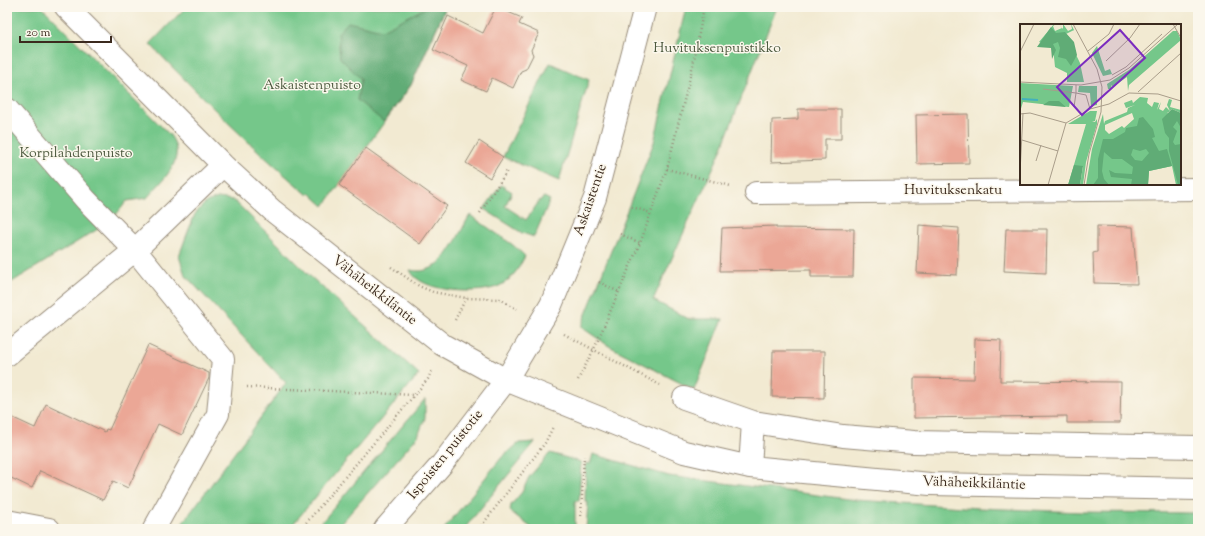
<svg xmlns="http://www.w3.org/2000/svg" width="1205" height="536" font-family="'Sorts Mill Goudy',serif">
	<rect width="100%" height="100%" fill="#fbf7ec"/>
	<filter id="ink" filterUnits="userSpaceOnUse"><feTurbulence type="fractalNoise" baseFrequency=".025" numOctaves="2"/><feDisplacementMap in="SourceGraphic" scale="8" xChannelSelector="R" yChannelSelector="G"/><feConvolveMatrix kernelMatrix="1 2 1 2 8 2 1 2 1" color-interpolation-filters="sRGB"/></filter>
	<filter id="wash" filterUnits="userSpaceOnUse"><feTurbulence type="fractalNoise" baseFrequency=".012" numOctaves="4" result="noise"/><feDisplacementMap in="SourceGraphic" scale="16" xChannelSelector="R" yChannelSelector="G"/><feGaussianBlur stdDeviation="0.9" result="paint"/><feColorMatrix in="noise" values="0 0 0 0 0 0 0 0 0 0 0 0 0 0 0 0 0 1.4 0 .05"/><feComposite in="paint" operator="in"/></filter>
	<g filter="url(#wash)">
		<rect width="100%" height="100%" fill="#f2ead2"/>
		<path fill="#75c78a" stroke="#587854" d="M7 7H42L170 135C188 160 163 179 147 198L127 201 111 221 7 285Z
			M186 7H446L411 85 324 206 310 193 308 195C252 148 201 97 150 44Z
			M686 7H777L719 155 653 300 689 319H723L694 390 609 346 581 327 654 142Z
			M550 63 589 80 559 181 503 157Z
			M501 185 512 192 505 206 526 220 540 200 544 197 550 200 534 237 522 233 484 209Z
			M218 198 233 200 243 209 311 277 419 374 289 529H180L182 524 286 383 185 275 179 256 187 234 195 214 206 202Z
			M470 215 513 245 525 256C519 268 512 280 499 286 480 295 420 293 410 270 443 278 456 238 470 215Z
			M425 399V418L418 436 336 529H316Z
			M535 442 464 529H444L502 457 519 443Z
			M550 453 581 462 579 501H575V529H533L510 511 511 505 522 492 529 477Z
			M593 454 669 476 856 500 979 508 1082 512 1198 513V529H586L588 502 585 501 586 463 590 464Z"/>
		<path fill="#60ac76" stroke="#4e6b4a" d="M427 7H446L411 85 384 122 357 100 361 79 340 58 338 33 348 22 382 30Z"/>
		<g id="blocks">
			<path fill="#eba796" d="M496 7 522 18 519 24 539 33 531 50 533 55 526 69 521 71 513 88 492 78 486 91 461 80 468 66 433 50 448 16 483 33Z
				M798 109H841V139H825V160L771 162 772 120 798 119Z
				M968 114 969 163 917 164 916 115Z
				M479 141 503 157 490 178 466 163Z
				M366 148 447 206 420 244 339 185Z
				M919 225 959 228 957 275 917 273Z
				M776 226V228L854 229 853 277H811V270L720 271 722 228Z
				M1097 226 1133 227 1137 284 1094 283 1093 253 1097 252Z
				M1006 229H1047L1046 273 1004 271Z
				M975 339 1001 340 1000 381 1121 382 1120 423H1067V416L914 418V378L974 379Z
				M148 345 209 373V378L182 435 158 424 128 488 113 481 103 500 40 471 32 488 7 476V415L35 428 46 404 105 432 106 429 109 430Z
				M773 351H825L824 398 772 397Z"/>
		</g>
	</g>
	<g filter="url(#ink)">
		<use href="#blocks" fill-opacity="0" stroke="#968a78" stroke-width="1"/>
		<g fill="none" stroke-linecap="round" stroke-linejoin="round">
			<g stroke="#968a78" stroke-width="24">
				<path id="minor" d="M66 7 223 165 273 211 443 345 506 380 684 452 750 467 930 484 1198 489
					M7 109 86 200 135 250 7 355
					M756 193 1198 189
					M684 398 753 422 843 436 914 442 1198 447
					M750 467 753 422
					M7 521 49 529
					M154 529 218 414 223 359 135 250 223 165"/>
			</g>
			<g stroke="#968a78" stroke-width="24">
				<path id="major" d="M385 529 442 464 506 380 551 305 595 198 645 7"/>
			</g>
			<path stroke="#968a78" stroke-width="2.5" stroke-dasharray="1 3" stroke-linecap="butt" d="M667 169 731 186
				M632 207 651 213
				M480 213 507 171
				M620 234 640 243
				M391 267 419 286 433 292 466 298 500 299 517 309
				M599 282 619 292
				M455 320 466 298
				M564 334 660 385
				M578 380 594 349 640 243 667 169 693 65 704 7
				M247 387 414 395
				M581 516 584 456
				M301 529 428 379 432 370
				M479 529 545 443 553 427"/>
			<use href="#minor" stroke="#fff" stroke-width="22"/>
			<use href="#major" stroke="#fff" stroke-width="22"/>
		</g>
	</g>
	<g text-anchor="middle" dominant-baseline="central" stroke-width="3" stroke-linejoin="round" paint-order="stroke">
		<g font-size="14" fill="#4c593e" stroke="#fbf7ec">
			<text x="717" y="49">Huvituksenpuistikko</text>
			<text x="312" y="86">Askaistenpuisto</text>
			<text x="76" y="154">Korpilahdenpuisto</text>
		</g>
		<g font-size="14" fill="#3b2a1e" stroke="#fbf7ec">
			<text x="953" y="191">Huvituksenkatu</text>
			<text transform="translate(591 200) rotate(-71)">Askaistentie</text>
			<text transform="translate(374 291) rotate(38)">Vähäheikkiläntie</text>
			<text transform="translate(446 455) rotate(-51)">Ispoisten puistotie</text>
			<text transform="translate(974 484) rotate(2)">Vähäheikkiläntie</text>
		</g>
	</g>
	<g transform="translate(1020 24)">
		<rect width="161" height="161" fill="#f2ead2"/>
		<path d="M34 0H36L33 2 35 7 42 4 39 0 43 5V0L48 7 52 5 51 0 56 10 54 6 46 10 60 39 64 58H47V49L35 43 33 23 19 18ZM153 7H157L161 16 109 61 108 67 107 53 93 63 91 61 92 65H88L87 60 109 46ZM77 22 85 47 90 45 92 50 83 52 72 29ZM0 59 53 62 49 83 3 78 0 88ZM59 62H77V81L71 82 70 69 58 68ZM120 73 128 74 127 79 132 83 134 78 139 79 137 86 141 78 139 85 143 87 146 83 150 87 147 81 149 75 152 76 150 83 161 86V89L152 85 149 88 147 89 161 94V161H156L152 142 129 147 128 161H66L72 125 83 90 84 100 85 97 107 88 108 84 115 81 106 84 104 79 112 76 113 79ZM112 89 114 95 104 104 102 102 89 110 85 106V101ZM70 87H77L75 97 72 98H75L77 95V100L66 138 63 161H60L63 142 48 161 66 100H48Z" fill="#75c78a" fill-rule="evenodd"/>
		<path d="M31 3 36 9 45 8 54 18 57 31 51 42 46 35 38 33 40 24 38 18 33 20 36 26 32 35 31 24 17 23ZM29 77H39L46 83 23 81ZM152 85 161 89V104L157 97 153 103 157 107 153 118 155 121 161 120V161H158L149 127V114L145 109 142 95ZM123 93 133 105 135 113 132 114 139 127 147 125 152 142 129 147 128 161H111L112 155 91 153 89 146 95 149 112 150 113 143 102 135H92L84 128 82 147 84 155 89 161H73L78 154V135L83 115H93L105 108 106 104 117 102 119 94ZM113 125 120 127 126 125 129 129 122 137 115 136 111 131ZM54 141 63 142 60 161H48Z" fill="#60ac76" fill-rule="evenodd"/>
		<path fill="none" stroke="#42b1bc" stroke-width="2" d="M2 75 18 76"/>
		<path fill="none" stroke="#a99d8a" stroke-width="1" d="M53 0 77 45 82 63 81 88 69 130 64 161M153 0 161 14M68 27 89 10 94 0M0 28 14 0M86 37 110 14 120 0M92 51 106 43 142 10M0 58 61 61 90 56 109 44 158 0M56 61V69L66 71 70 85M23 65 56 69 54 83M118 68 161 29M0 90 10 89 46 99 70 85 89 80 109 69 138 70 161 77M2 116 38 127M16 137 21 121M0 149 3 89M28 161 46 99"/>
		<path fill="#7b2cbf" fill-opacity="0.15" stroke="#7b2cbf" stroke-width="2" d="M100 6 125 34 62 91 37 63Z"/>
		<rect width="161" height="161" fill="none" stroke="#3b2a1e" stroke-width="2"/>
	</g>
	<rect width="1205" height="536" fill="none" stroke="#fbf7ec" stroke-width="24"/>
	<path d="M20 36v6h91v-6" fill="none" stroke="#3b2a1e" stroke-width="2"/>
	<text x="26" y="36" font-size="12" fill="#3b2a1e" stroke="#fbf7ec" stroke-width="3" paint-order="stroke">20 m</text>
</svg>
